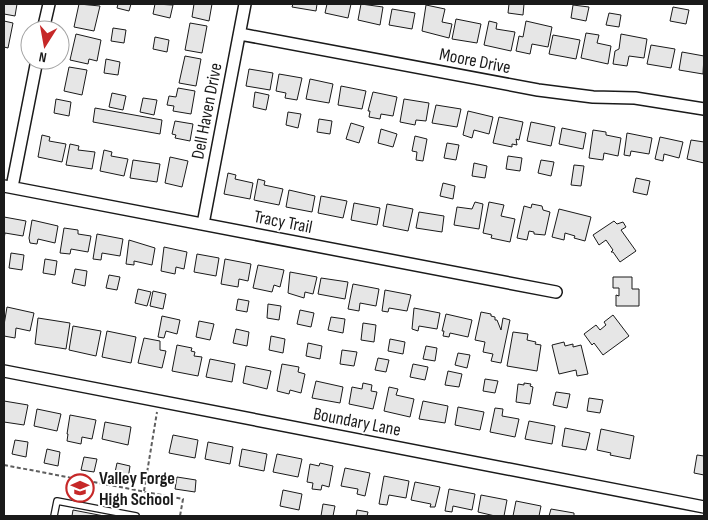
<svg xmlns="http://www.w3.org/2000/svg" width="708" height="520" font-family="'Sofia Sans Condensed',sans-serif">
	<rect width="100%" height="100%" fill="#fff"/>
	<path fill="#e6e6e6" stroke="#1a1a1a" d="M4 4H17L15 16 4 14Z
		M79 4 100 6 94 31 74 27Z
		M118 4H131L129 11 117 8Z
		M155 4 173 5 170 18 153 14Z
		M194 4H212L209 21 192 17Z
		M293 4H317L316 11 292 7Z
		M327 4H351L348 18 325 13Z
		M361 4 383 7 380 25 358 20Z
		M509 4H524L523 15 508 13Z
		M426 5 445 9 442 22 452 24 449 38 422 31Z
		M573 5 589 7 586 21 571 18Z
		M673 7 689 10 686 24 670 21Z
		M392 9 415 13 412 29 389 25Z
		M609 13 621 15 619 27 606 25Z
		M456 19 481 24 477 43 452 39Z
		M4 21 13 23 8 48 4 47Z
		M489 21 497 23 496 29 515 32 511 51 484 45Z
		M526 21 552 27 548 47 532 44 530 54 516 51 519 36 523 37Z
		M190 23 207 26 202 53 185 50Z
		M113 28 126 30 124 43 111 41Z
		M586 33 599 35 597 43 611 46 608 64 581 58Z
		M76 34 101 40 97 61 89 59 88 64 70 60Z
		M621 34 647 39 644 58 629 56 627 66 613 64 615 51 619 49Z
		M553 35 580 40 576 59 549 54Z
		M155 37 169 40 167 52 153 49Z
		M651 45 675 49 671 68 647 64Z
		M682 52 704 56 703 74 679 70Z
		M185 56 201 59 196 86 179 83Z
		M106 59 120 62 118 75 104 73Z
		M69 67 87 70 82 95 64 91Z
		M249 69 273 73 270 90 246 86Z
		M279 74 302 78 297 100 285 98 286 93 276 91Z
		M310 79 333 84 329 103 306 99Z
		M341 86 366 91 362 109 338 105Z
		M178 88 195 91 191 114 173 111 174 106 167 105 169 96 176 97Z
		M255 92 269 95 266 110 253 107Z
		M373 92 397 97 393 116 381 114 380 119 369 117 370 111H368Z
		M112 93 126 96 123 110 109 107Z
		M143 98 157 100 154 115 140 112Z
		M56 99 71 102 69 116 54 113Z
		M404 99 429 103 426 121 416 120 415 125 400 122Z
		M436 105 461 109 457 127 432 123Z
		M95 108 162 120 160 134 93 122Z
		M468 111 493 117 489 134 474 130 472 138 463 135Z
		M288 112 301 114 298 128 286 125Z
		M499 117 523 122 519 140 516 139 517 145 512 144V147L493 143Z
		M319 119 332 121 330 134 317 132Z
		M175 121 193 124 190 141 175 138 176 135 172 134Z
		M531 122 555 127 551 146 527 141Z
		M351 123 364 127 359 143 346 139Z
		M562 128 586 133 583 149 559 144Z
		M381 129 397 134 393 147 378 143Z
		M593 130 606 132V135L621 138 618 156 604 153 603 160 589 158Z
		M627 133 652 138 649 154 631 151 630 156 624 155Z
		M42 135 50 137 49 141 66 144 62 162 38 157Z
		M415 136 427 139 423 161 416 160 417 152 412 151Z
		M660 137 683 142 679 158 664 154 663 161 655 159Z
		M691 140 704 142V163L687 159Z
		M447 143 459 145 456 160 444 158Z
		M70 144 79 146 78 150 95 152 92 169 66 165Z
		M104 150 112 152 111 156 128 159 124 176 100 171Z
		M508 156 522 158 520 171 506 169Z
		M170 157 188 161 182 187 165 183Z
		M133 160 160 164 157 182 130 178Z
		M541 160 554 162 551 176 538 173Z
		M474 163 487 166 485 178 472 176Z
		M574 165 584 166 581 186 571 185Z
		M228 173 236 175 235 179 253 183 250 199 224 194Z
		M636 178 650 181 647 195 633 192Z
		M258 179 265 181 264 185 283 189 279 205 254 200Z
		M443 183 455 186 453 199 440 196Z
		M289 190 315 196 312 212 286 207Z
		M321 196 347 201 343 218 318 213Z
		M475 202 483 204 479 229 454 225 457 207 472 209Z
		M489 202 504 205 501 216 515 219 510 242 491 238 492 235 483 233Z
		M354 203 380 208 377 225 351 220Z
		M387 204 413 209 408 231 383 226Z
		M532 204 542 206 543 210 550 212 545 235 534 234V232L529 231 527 240 517 238 524 206 531 208Z
		M559 209 591 217 585 241 574 238 575 236 565 233 564 240 552 237Z
		M419 212 444 216 442 232 416 228Z
		M4 217 26 221 23 236 5 233 4 239Z
		M32 220 58 226 55 243 38 239 37 244 30 243 29 238Z
		M614 221 617 224 623 222 626 227 621 230 636 251 620 262 613 252H611L613 250 606 240 599 245 593 235Z
		M64 228 78 230V234L91 236 88 252 71 249 70 254 60 253Z
		M97 234 123 239 120 256 102 253 101 260 93 259Z
		M129 240 155 248 152 265 134 261V265L126 264Z
		M164 247 187 252 184 269 176 267 175 274 161 271Z
		M11 253 24 255 22 270 9 268Z
		M197 254 219 258 216 276 194 272Z
		M45 259 57 261 55 275 43 273Z
		M225 259 251 264 248 281 239 279 238 287 221 284Z
		M258 265 284 270 280 287 274 285 272 292 253 288Z
		M75 269 87 271 85 286 72 283Z
		M290 272 317 277 313 294 305 292 304 298 288 293Z
		M109 275 120 277 117 290 106 288Z
		M613 277H632V289H639V306H616V295L619 296V288H613Z
		M321 278 348 282 345 299 318 294Z
		M353 284 379 289 376 306 360 303 359 311 348 309Z
		M138 289 151 292 147 306 135 303Z
		M385 290 411 295 407 311 389 308 388 312 382 311Z
		M153 291 166 294 163 309 150 306Z
		M238 299 249 301 247 312 236 310Z
		M268 304 281 306 279 320 267 318Z
		M7 307 34 313 30 331 16 328 15 338 4 336V325Z
		M414 308 440 313 437 329 419 326 418 331 412 329Z
		M300 310 314 313 311 327 297 324Z
		M481 312 491 314V316L495 317V320H497L501 330 503 318 510 320 501 363 491 361 493 354 483 352 485 342 475 340Z
		M446 314 472 320 468 337 450 333 449 337 443 336 444 331H442Z
		M613 315 629 336 603 355 594 343 592 345 584 334 596 325 600 330 606 325 604 322Z
		M162 316 180 320 177 334 166 331 164 338 158 337Z
		M331 317 345 319 343 333 328 330Z
		M38 318 70 323 66 349 35 344Z
		M199 321 214 324 210 340 196 337Z
		M363 323 376 325 374 342 361 340Z
		M73 326 101 331 96 356 69 350Z
		M236 329 249 332 247 346 233 343Z
		M107 331 136 337 131 363 102 357Z
		M513 332 528 334 527 340 536 342 535 344 541 345 537 371 507 366Z
		M271 336 285 339 283 353 269 350Z
		M144 338 160 341V350L166 351 162 368 138 363Z
		M390 339 405 342 403 354 388 351Z
		M564 342 565 346 573 344V347L581 345 588 374 577 376 576 370 559 374 552 345Z
		M308 343 322 346 320 359 306 356Z
		M177 345 192 348 191 351 195 352 194 356 202 357 198 376 172 371Z
		M426 346 437 348 435 361 423 359Z
		M342 350 357 352 354 366 340 364Z
		M458 353 470 355 467 368 455 365Z
		M378 358 389 360 386 372 375 370Z
		M210 359 235 364 232 382 206 377Z
		M282 364 299 367 298 372 305 374 301 393 290 390 289 394 277 391Z
		M413 364 428 367 425 380 410 377Z
		M246 366 271 371 267 389 243 383Z
		M448 371 462 374 459 387 445 385Z
		M485 379 498 381 495 393 483 391Z
		M316 381 343 387 340 403 312 398Z
		M363 383 372 385 371 391 377 392 373 409 349 404 352 387 362 389Z
		M524 383 531 384 530 386 533 387 530 404 516 402 518 384 524 385Z
		M389 387 398 389 396 395 414 399 410 417 384 411Z
		M556 392 570 394 567 408 553 405Z
		M589 398 603 400 600 413 587 411Z
		M4 401 28 405 24 425 4 422Z
		M423 401 448 406 445 423 419 419Z
		M458 407 484 412 480 430 455 425Z
		M495 408 503 409 502 416 519 419 515 437 490 432Z
		M37 409 61 414 57 431 34 426Z
		M70 415 96 420 92 439 82 437 81 444 67 441 68 434H67Z
		M529 421 555 426 552 444 525 439Z
		M105 422 131 427 128 445 102 439Z
		M565 428 590 433 586 450 562 446Z
		M601 429 634 436 630 459 610 455 611 453 597 450Z
		M173 435 198 440 195 458 169 453Z
		M15 440 28 442 26 457 12 454Z
		M208 442 233 447 230 464 205 459Z
		M47 449 60 452 58 466 44 463Z
		M242 449 267 454 264 471 239 466Z
		M277 454 302 459 298 477 273 472Z
		M697 455 704 456V475L694 473Z
		M84 457 97 459 94 472 81 470Z
		M117 463 130 466 128 479 114 477Z
		M320 463 333 466 329 487 322 485 321 490 312 489 313 483 307 482 310 464 319 466Z
		M345 468 370 473 365 496 357 494 358 489 341 486Z
		M384 476 409 481 406 498 389 495 387 505 379 504Z
		M177 477 196 480 195 492 175 489Z
		M415 482 440 487 435 507H430L431 504 411 500Z
		M449 489 475 494 472 510 453 506 452 512 445 511Z
		M283 490 302 494 299 510 280 506Z
		M481 495 507 500 504 516H495L478 512Z
		M516 501 541 506 539 516H513Z
		M323 504 335 506 333 516H321Z
		M551 509 574 513V516H549Z
		M73 510 104 516H72Z
		M357 510 368 512 367 516H356Z"/>
	<g fill="none" stroke-linecap="round" stroke-linejoin="round">
		<g stroke="#1a1a1a" stroke-width="8">
			<path id="lane" d="M54 516 57 501 136 516"/>
		</g>
		<g stroke="#1a1a1a" stroke-width="14">
			<path id="street" d="M43 30 49 4
				M240 34 538 90 593 97 635 98 704 109
				M4 186 556 292
				M12 187 37 60
				M203 224 245 4
				M4 371 704 507"/>
		</g>
		<path stroke="#5f5f5f" stroke-width="2" stroke-dasharray="4 2.5" stroke-linecap="butt" d="M4 465 183 499 180 516
			M144 491 157 412"/>
		<use href="#lane" stroke="#fff" stroke-width="5.5"/>
		<use href="#street" stroke="#fff" stroke-width="11"/>
	</g>
	<defs>
		<g id="school-ring" transform="scale(1.4375)"><circle r="9.5" fill="#fff" stroke="#c62828" stroke-width="1.5"/><path d="M0-5L7-2L0 1L-7-2ZM-4 1L0 2.5L4 1V4Q0 6-4 4Z" fill="#c62828"/></g>
	</defs>
	<g fill-rule="evenodd">
		<use href="#school-ring" x="80" y="488"/>
	</g>
	<g text-anchor="middle" dominant-baseline="central" stroke-width="4" stroke-linejoin="round" paint-order="stroke">
		<g font-size="18" fill="#1a1a1a" stroke="#fff">
			<text transform="translate(475 61) rotate(11)">Moore Drive</text>
			<text transform="translate(207 111) rotate(-79)">Dell Haven Drive</text>
			<text transform="translate(283 222) rotate(11)">Tracy Trail</text>
			<text transform="translate(357 422) rotate(11)">Boundary Lane</text>
		</g>
		<g font-size="18" font-weight="bold" fill="#1a1a1a" stroke="#fff" text-anchor="start">
			<text x="99" y="478">Valley Forge<tspan x="99" dy="21">High School</tspan></text>
		</g>
	</g>
	<rect width="708" height="520" fill="none" stroke="#1a1a1a" stroke-width="10"/>
	<g transform="translate(45 45) rotate(191)"><circle r="24" fill="#ffffff" stroke="#a3a3a3"/>
	<path d="M0-4L9 19L0 12L-9 19Z" fill="#c62828"/>
	<text y="-8" font-size="14" font-weight="bold" text-anchor="middle" fill="#1a1a1a">N</text>
	</g>
</svg>
